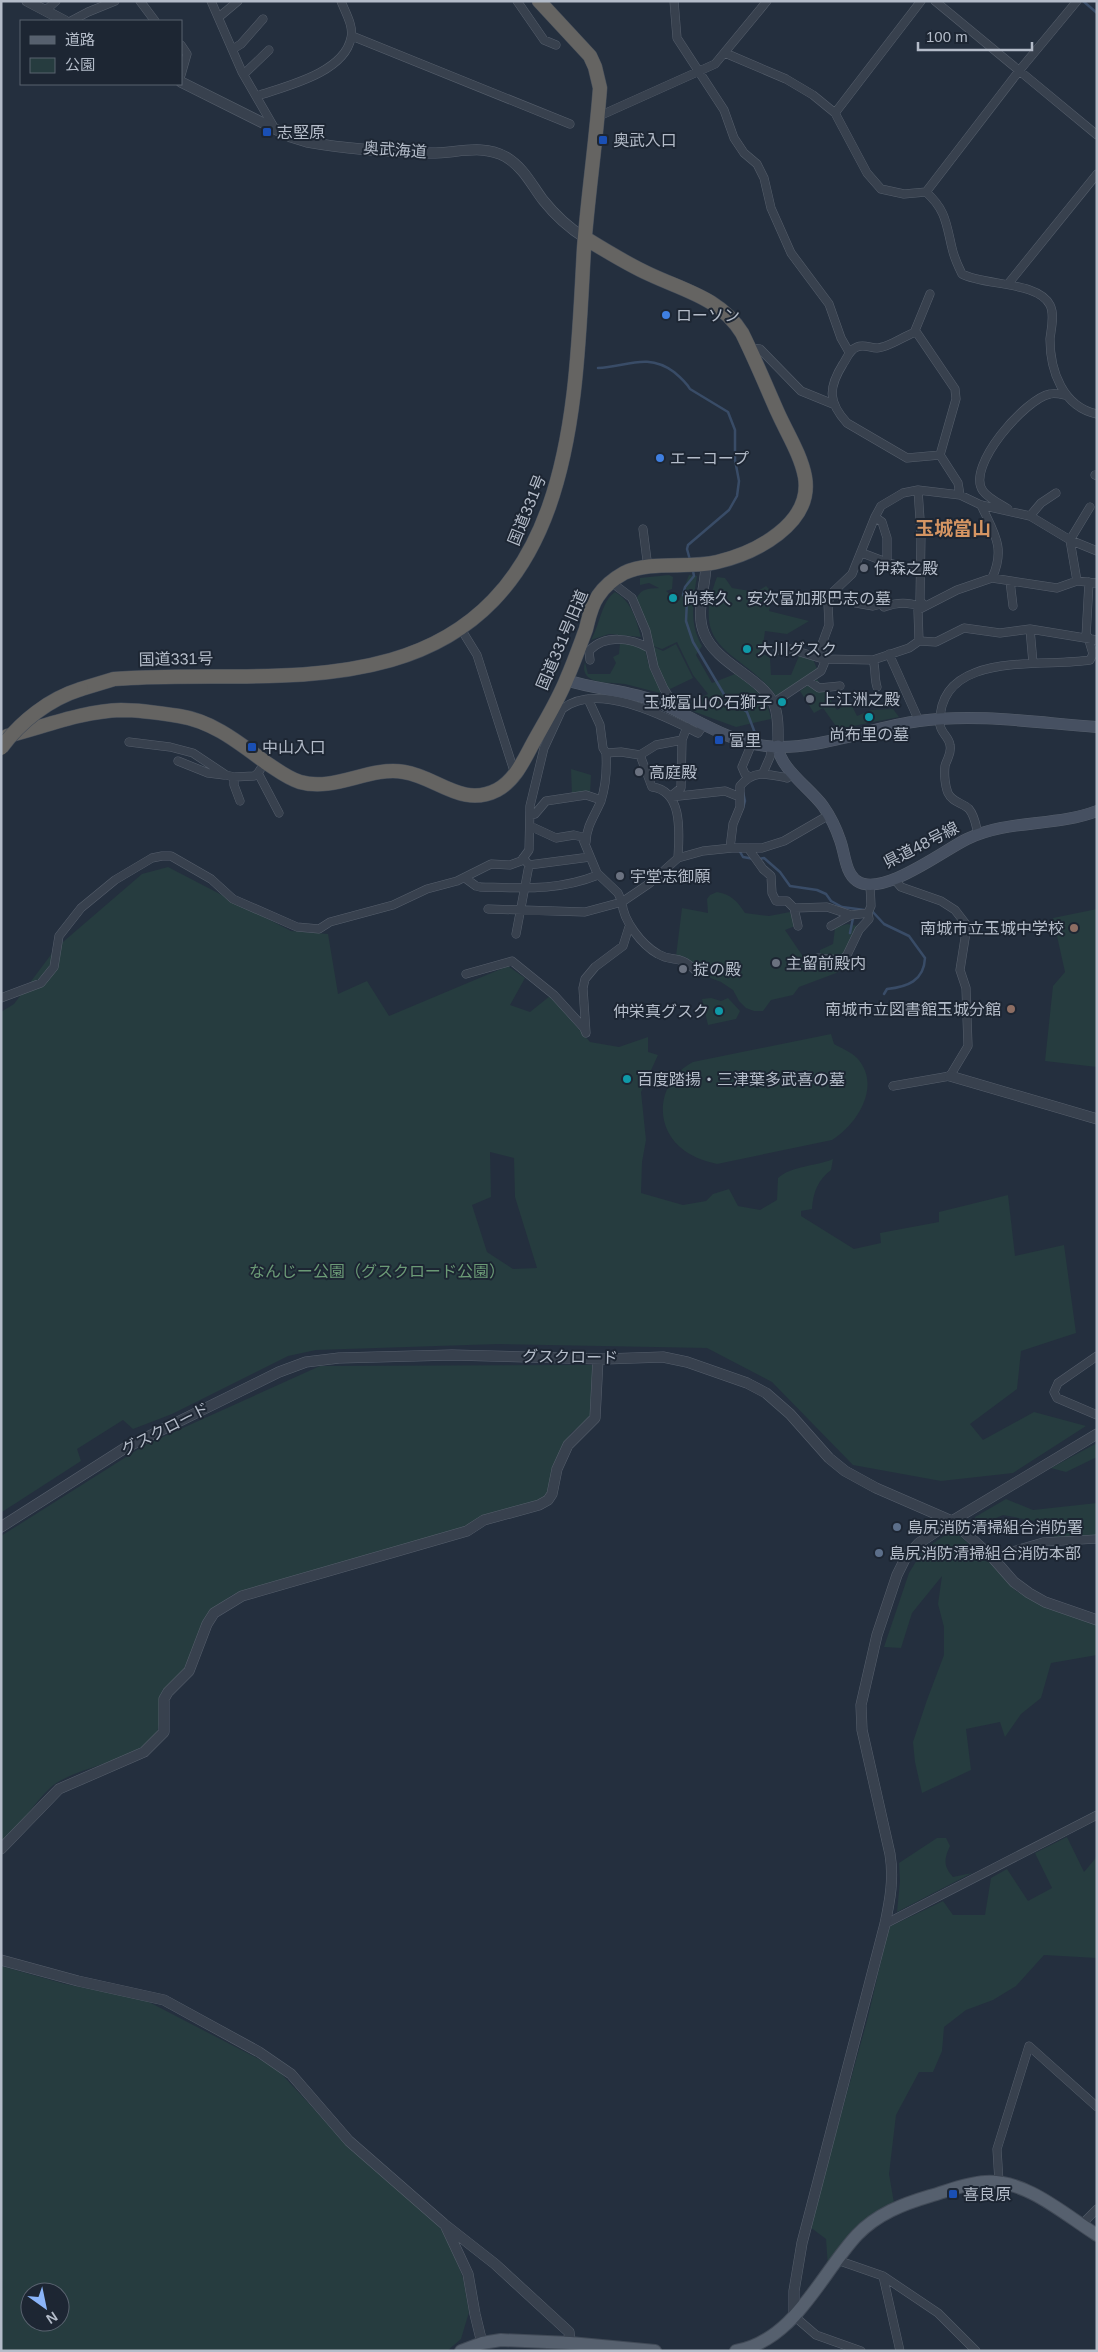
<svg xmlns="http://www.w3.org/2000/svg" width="1098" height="2352" font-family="Helvetica,'Noto Sans JP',sans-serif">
	<rect width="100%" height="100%" fill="#242f3e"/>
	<path fill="#263c3f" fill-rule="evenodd" d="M669 575 673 577 672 589 666 591 679 601 689 575 697 576C693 601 689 624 702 646L696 655 712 683 735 674C752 686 768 698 771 719L736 727 695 712 684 705 708 694 693 675 677 642 662 649 653 646 636 600C641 588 647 589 659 588L649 583 640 585V578Z
		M717 577 725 578 732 588 756 592 766 586 773 593 769 611 809 621 787 634 765 631 762 653 770 658 771 675H791L799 656 813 659 817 669 777 697C741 649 688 653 717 577Z
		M615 592C632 602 636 619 641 637L609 634 591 640C600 625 601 602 615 592Z
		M620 643 630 644 645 650 649 666 661 689 660 693C648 690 637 687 625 684 611 682 578 686 585 662L588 674H610L616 663 613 657 619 654Z
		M676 644 693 678 668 690 653 656 652 646 663 651Z
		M817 679 837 710 850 702 857 716 871 710 893 709 899 717 838 729 823 708 814 713 800 691Z
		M571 769 591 775 590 794 572 796Z
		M168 867 291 931 328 934 338 994 367 981 389 1016 508 966 525 978 510 1005 530 1012 550 996 590 1042 619 1047 648 1037V1052L658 1055 641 1092 646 1140 642 1162 641 1193 683 1205 706 1201 713 1194 729 1189 738 1206 760 1210 777 1200 778 1178C793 1165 815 1167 833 1159L831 1170C818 1180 813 1192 812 1209L801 1211V1216L854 1249 881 1243 880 1233 939 1222V1212L1008 1195 1015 1256 1064 1245 1076 1333 1021 1351 1017 1389 970 1424 983 1440 1034 1412 1086 1426 1013 1473 941 1481 853 1465 772 1382 707 1348 498 1344 316 1350 288 1356 172 1414 133 1429 123 1420 77 1449 81 1461 2 1512 1 1012 14 1004 56 948 142 874ZM490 1152 514 1158 515 1197 537 1268 513 1269 487 1252 472 1205 491 1197Z
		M717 892C732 895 737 901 745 913L769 916 790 912 795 926 785 930 802 955 803 964 819 966 820 950 833 944 835 928 847 924 858 926 839 972 799 987 793 995 771 1000 763 1011H754L746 1008 739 1001 733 990 721 982 700 974 686 957 676 956 682 908 708 913 707 899 710 895Z
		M1097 909V1067L1045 1061 1053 986 1065 972 1053 918Z
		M711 998 721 1001 728 998 740 1011 736 1019 708 1025 702 999Z
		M831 1034 834 1044C841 1048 851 1052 857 1058 882 1085 858 1124 832 1140L717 1164C705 1161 695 1158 685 1151 651 1127 658 1080 693 1062Z
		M594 1365 592 1416 571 1433 555 1463 547 1497 470 1525 328 1569 232 1595 209 1613 188 1667 160 1695C160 1709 162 1724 155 1736 141 1760 72 1767 50 1788 32 1805 21 1827 1 1842V1536L145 1445 320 1366Z
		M1097 1443V1457L1066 1472 1051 1468Z
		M1006 1499 1033 1510 1097 1503V1536L1054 1537 1051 1524 1003 1515 976 1527 975 1517Z
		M953 1530 987 1560 1016 1591 1050 1609 1097 1624V1655L1051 1663 1041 1698 1021 1714 1005 1737 1000 1722 966 1729 971 1770 922 1793 915 1762 913 1742 927 1700 944 1655V1627L938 1604 942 1576 912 1613 901 1648 884 1647 909 1573 923 1550Z
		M1067 1837 1084 1872 1095 1859 1097 1853V1958L1044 1955 1016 1986 993 2000 966 2010 944 2027 942 2051 933 2072H919L896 2115 889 2174 894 2203 828 2267 826 2239 810 2227 868 2017 889 1927 943 1901 953 1915H985L991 1878 1007 1869 1028 1901 1052 1888 1035 1853Z
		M937 1838H946L950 1846C944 1859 943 1866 953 1877L972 1873 897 1912 900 1881 899 1863Z
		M1 1966 65 1984 145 2000 276 2068 351 2149 429 2216 446 2235 463 2278 469 2312 461 2339 447 2351H1ZM30 2292H60V2322H30Z"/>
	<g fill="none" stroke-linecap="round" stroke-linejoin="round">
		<path stroke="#394c67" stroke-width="2.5" d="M1083 1 1097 13
			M598 368C626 367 647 352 674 372 680 377 686 382 690 389L728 412 735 430V460L739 481 737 496 729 510 688 545 687 549 690 560
			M693 571 694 576 685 587 683 595 687 600 686 621 693 642 725 696 747 712 755 733
			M743 792 745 801 743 808
			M739 850 743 857 754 859
			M759 859 764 858 780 872 790 886 817 890 826 894 831 901 842 907 872 911 884 924 909 936 925 958C924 981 907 987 887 989L884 994
			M850 933 853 918"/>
		<g stroke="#565f6c" stroke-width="9">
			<path id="minor" d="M140 1 155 21
				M211 1 242 72 275 129
				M517 1 544 40 556 45
				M674 1 677 38 724 110 734 138 744 153 757 164 764 178 771 208 791 253 829 304 841 338 849 352
				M935 1 1097 135
				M45 11 56 1
				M219 17 238 1
				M71 21 88 12 115 1
				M352 36 570 124
				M181 45 187 54 181 75
				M233 49 241 44 263 19
				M725 53 786 79 813 95 835 113 867 173 881 189 904 194 926 192C946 210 946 223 952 248 954 257 958 266 962 274 984 286 1038 281 1050 305 1055 315 1051 329 1050 339 1050 371 1063 407 1097 414
				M244 74 269 50
				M257 96C286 86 344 73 351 38 354 26 345 12 341 1
				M835 113 921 1
				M597 117 715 64 767 1
				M926 192 1019 71 1077 1
				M1008 284 1097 174
				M914 333 930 294
				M750 348 760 349 801 391 833 404
				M940 455 907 458 847 423C828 402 828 388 843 364 848 357 849 350 857 347 864 344 870 348 877 348 887 348 903 337 913 333H917L955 389 956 399 940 455 958 483 960 495
				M1095 475 1097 476
				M918 490 921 534 920 600 924 606
				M981 505C994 533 1006 548 992 578
				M1008 509C1000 504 988 498 983 491 965 467 1026 398 1050 394 1054 393 1060 394 1065 395
				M1030 516 1041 503 1056 493
				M875 517 882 522 887 538V562
				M643 529 648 568
				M862 553C879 559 901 570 919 566
				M1010 581 1013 606
				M1077 581 1070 540 1090 507
				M611 582 632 598 646 631 654 667 664 689 678 711
				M832 593 856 603 873 606 881 604 884 607C898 602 908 602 922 607
				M461 629 477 655 515 774
				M1030 629 1033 663
				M1086 637 1089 582
				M919 641 918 610 957 590 992 578 1057 588 1077 581 1097 583
				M778 650 790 649 823 659 873 660 909 648 919 641 936 642 964 628 1000 633 1030 629 1097 640
				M889 654 919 721
				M590 660 589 651C605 634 631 638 649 648
				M873 660C876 669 874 677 877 687
				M809 681 819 688 840 686
				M588 699 600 725 603 748 606 753
				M773 703 821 671 824 664 822 644 829 625 828 603 832 593 852 574 875 517 881 506 903 493 918 490 960 495 981 505 1030 516 1070 540 1097 551
				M562 709C597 681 664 716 698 733L704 724
				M129 742 170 747 193 753 226 775 234 777 254 776 258 773 265 762
				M640 755 656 745 682 740 687 727
				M178 761 208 773 224 775
				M258 773 279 813
				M763 773 770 757 772 746
				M234 777V785L240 801
				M750 777 745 774 742 767 752 743
				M671 796 681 788 682 740
				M670 797 725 791 740 797V807L733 824 730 848
				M740 797V786C754 769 768 774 787 778L794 774
				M530 815 535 814 546 801 586 795 601 800
				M530 826 556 838 574 835 582 837 597 873 618 893 622 902 650 883 678 858 703 851 732 848H762L784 841 829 815
				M978 834C976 826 975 816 969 809 963 803 952 802 948 793 945 786 944 774 945 766 947 758 952 754 950 745 949 737 941 733 940 725 937 649 1043 668 1090 660L1093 654 1088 637
				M586 842C586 827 595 815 601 801 606 785 607 770 606 753L621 752 640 755 652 787C684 791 679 835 678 858
				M748 848 763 869 771 876 772 893 776 901H787L794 908 827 907 851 915 868 913
				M523 858 529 865 590 857
				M465 878 476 886 480 887C523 888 558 891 598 875
				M794 908 798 926
				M488 909 585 912 622 902C623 921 642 945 658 954 673 963 678 953 696 971
				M831 926 851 915
				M516 934 529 865
				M818 958 842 960 847 955 859 930 869 919 868 913 871 906 870 884
				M466 974 512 961 554 995 584 1028 586 1033 583 988 585 979 595 967 623 946 629 927
				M1 998 41 983 54 967 59 936 81 908 115 880 152 858 162 856H171L211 879 233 899 297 927 319 929 330 922 393 905 427 889 457 881 491 864 510 865 521 861 529 850 530 806 544 748 562 709 554 704
				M893 1086 950 1076 968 1046 966 988 960 970 966 932 965 923 955 910 941 901 901 887 895 880
				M1097 1356 1058 1383 1054 1392 1057 1398 1097 1415
				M992 1557 1043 1542 1097 1539
				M885 1924 1097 1815
				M999 2182 997 2149 1029 2046 1097 2107
				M1081 2225 1097 2209
				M837 2260 883 2276 938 2313 976 2351
				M883 2276 900 2351
				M794 2316 816 2335 861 2351"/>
		</g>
		<g stroke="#565f6c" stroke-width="11">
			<path id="tertiary" d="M27 1 65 21
				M181 82 291 137 307 142C347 149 388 152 428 153 455 154 481 143 506 157 524 168 531 184 543 200 555 215 569 228 585 238
				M706 564C706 587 695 611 704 633 716 664 761 677 774 704 779 717 778 733 778 746
				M950 1076 1097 1119
				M1 1527 125 1448 279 1372 306 1362 339 1358 452 1355 604 1359 663 1357 687 1362 747 1383 766 1393 790 1414 829 1458 845 1471 876 1488 952 1521 992 1557 1014 1582 1029 1593 1045 1602 1097 1620
				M1 1849 59 1789 144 1752 164 1732V1699L168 1692 189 1671 207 1624 214 1613 242 1596 467 1531 484 1520 539 1505 548 1500 552 1494 557 1469 568 1445 595 1418 598 1359
				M1 1960 78 1981 164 2000 259 2052 291 2074 349 2141 444 2224 495 2264 569 2332 570 2343
				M446 2227 468 2274 475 2314 482 2343
				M794 2316V2291L802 2243 885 1924C890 1900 894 1879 890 1854L862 1730 861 1705 877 1635 897 1575 906 1557 919 1543 952 1521 1097 1434"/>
		</g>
		<g stroke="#565f6c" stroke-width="12">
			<path id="secondary" d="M566 680C596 690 629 690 658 702 693 717 728 742 766 746 815 752 871 727 919 721 977 713 1039 723 1097 727
				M778 746C779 768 810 788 823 806 830 816 836 828 840 840 845 853 845 873 857 881 882 898 944 850 967 839 1009 819 1055 827 1097 811"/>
		</g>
		<g stroke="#414a57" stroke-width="14">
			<path id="primary" d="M461 2351 482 2343 501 2340 570 2343 655 2351
				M736 2351C795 2340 820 2275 857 2235 877 2214 903 2204 930 2196 948 2191 966 2183 985 2182 1026 2179 1065 2215 1097 2235"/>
		</g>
		<g stroke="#434c59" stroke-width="15">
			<path id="trunk" d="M81 689 114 679 131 678C218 673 307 684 391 660 576 607 575 405 584 248 588 195 596 142 600 88L595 67 590 56 539 1
				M7 736C43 727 83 711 121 710 139 710 160 713 179 716 212 721 238 742 265 762 276 769 287 778 300 782 335 792 369 766 404 772 437 777 462 808 497 790 514 781 523 762 532 745 544 723 558 701 567 678 574 662 580 645 586 629 589 617 591 606 598 596 604 587 615 578 624 573 652 560 687 569 717 562 755 553 813 524 805 477 801 455 787 433 778 413 766 386 755 359 742 333 720 298 685 291 649 274 627 264 606 251 585 238"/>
		</g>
		<use href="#minor" stroke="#38414e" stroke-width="8"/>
		<use href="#tertiary" stroke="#38414e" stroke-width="10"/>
		<use href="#secondary" stroke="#465061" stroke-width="11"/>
		<use href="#primary" stroke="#56606e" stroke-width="12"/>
		<use href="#trunk" stroke="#656462" stroke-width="14"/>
		<g stroke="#434c59" stroke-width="15" stroke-linecap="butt">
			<path id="trunk-bridge" d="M1 748C21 721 49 699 81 689"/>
		</g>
		<use href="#trunk-bridge" stroke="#656462" stroke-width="14"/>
	</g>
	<g fill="#1a4fb4" stroke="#1d2633" stroke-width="2">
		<rect x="262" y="127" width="10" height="10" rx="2.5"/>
		<rect x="598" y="135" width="10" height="10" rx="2.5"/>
		<rect x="714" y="735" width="10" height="10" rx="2.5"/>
		<rect x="247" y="742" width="10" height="10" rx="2.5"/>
		<rect x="948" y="2189" width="10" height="10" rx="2.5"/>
	</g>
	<g fill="#3f7fe0" stroke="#1d2633" stroke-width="2">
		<circle cx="666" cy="315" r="5"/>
		<circle cx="660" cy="458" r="5"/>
	</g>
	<g fill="#6b7280" stroke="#1d2633" stroke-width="2">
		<circle cx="864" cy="568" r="5"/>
		<circle cx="810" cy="699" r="5"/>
		<circle cx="639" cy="772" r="5"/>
		<circle cx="620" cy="876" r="5"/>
		<circle cx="776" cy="963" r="5"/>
		<circle cx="683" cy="969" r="5"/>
	</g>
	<g fill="#0f9aa8" stroke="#1d2633" stroke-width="2">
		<circle cx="673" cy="598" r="5"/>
		<circle cx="747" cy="649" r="5"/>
		<circle cx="782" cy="702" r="5"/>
		<circle cx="869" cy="717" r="5"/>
		<circle cx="719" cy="1011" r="5"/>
		<circle cx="627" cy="1079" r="5"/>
	</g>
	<g fill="#8d6e63" stroke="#1d2633" stroke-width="2">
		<circle cx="1074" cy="928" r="5"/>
		<circle cx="1011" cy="1009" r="5"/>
	</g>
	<g fill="#5c6f8a" stroke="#1d2633" stroke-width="2">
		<circle cx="897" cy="1527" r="5"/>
		<circle cx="879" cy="1553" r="5"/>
	</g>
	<g text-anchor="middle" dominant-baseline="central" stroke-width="4" stroke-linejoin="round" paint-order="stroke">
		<g font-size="16" fill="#b4bcc9" stroke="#1d2633" text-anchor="start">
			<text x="277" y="132">志堅原</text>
			<text x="613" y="140">奥武入口</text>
			<text x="676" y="315">ローソン</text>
			<text x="670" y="458">エーコープ</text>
			<text x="874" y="568">伊森之殿</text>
			<text x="683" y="598">尚泰久・安次富加那巴志の墓</text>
			<text x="757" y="649">大川グスク</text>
			<text x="820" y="699">上江洲之殿</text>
			<text x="772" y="702" text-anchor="end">玉城富山の石獅子</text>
			<text x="869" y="734" text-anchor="middle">尚布里の墓</text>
			<text x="729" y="740">富里</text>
			<text x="262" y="747">中山入口</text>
			<text x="649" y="772">高庭殿</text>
			<text x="630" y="876">宇堂志御願</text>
			<text x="1064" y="928" text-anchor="end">南城市立玉城中学校</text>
			<text x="786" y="963">主留前殿内</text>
			<text x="693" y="969">掟の殿</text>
			<text x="1001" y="1009" text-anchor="end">南城市立図書館玉城分館</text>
			<text x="709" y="1011" text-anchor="end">仲栄真グスク</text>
			<text x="637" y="1079">百度踏揚・三津葉多武喜の墓</text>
			<text x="907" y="1527">島尻消防清掃組合消防署</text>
			<text x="889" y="1553">島尻消防清掃組合消防本部</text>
			<text x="963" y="2194">喜良原</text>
		</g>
		<g font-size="16" fill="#b4bcc9" stroke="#1d2633">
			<text transform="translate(395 150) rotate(4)">奥武海道</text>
			<text transform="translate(527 510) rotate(-68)">国道331号</text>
			<text transform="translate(562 640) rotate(-67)">国道331号旧道</text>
			<text transform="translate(176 659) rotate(-1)">国道331号</text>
			<text transform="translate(921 845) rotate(-27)">県道48号線</text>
			<text transform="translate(570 1357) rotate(1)">グスクロード</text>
			<text transform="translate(165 1429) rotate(-27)">グスクロード</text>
		</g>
		<g font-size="16" fill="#6b9a76" stroke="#1d2633">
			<text x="377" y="1271">なんじー公園（グスクロード公園）</text>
		</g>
		<g font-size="19" font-weight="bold" fill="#d59563" stroke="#1d2633">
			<text x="953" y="528">玉城當山</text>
		</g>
	</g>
	<rect width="1098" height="2352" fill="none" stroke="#b4bcc9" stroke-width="5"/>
	<rect x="20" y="20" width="162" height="65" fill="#1d2633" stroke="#59626f"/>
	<rect x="30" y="36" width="25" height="8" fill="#56606e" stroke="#59626f"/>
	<text x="65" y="45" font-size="15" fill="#b4bcc9">道路</text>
	<rect x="30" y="58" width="25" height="15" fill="#263c3f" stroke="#59626f"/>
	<text x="65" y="70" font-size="15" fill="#b4bcc9">公園</text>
	<g transform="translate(45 2307) rotate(147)"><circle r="24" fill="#1d2633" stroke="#59626f"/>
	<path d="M0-4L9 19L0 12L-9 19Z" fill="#8ab4f8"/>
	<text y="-8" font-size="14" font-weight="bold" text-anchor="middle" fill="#b4bcc9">N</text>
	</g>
	<path d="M918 42v8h114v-8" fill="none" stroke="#b4bcc9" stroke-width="2.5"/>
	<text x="926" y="42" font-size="15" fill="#b4bcc9" stroke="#1d2633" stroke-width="4" paint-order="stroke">100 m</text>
</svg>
